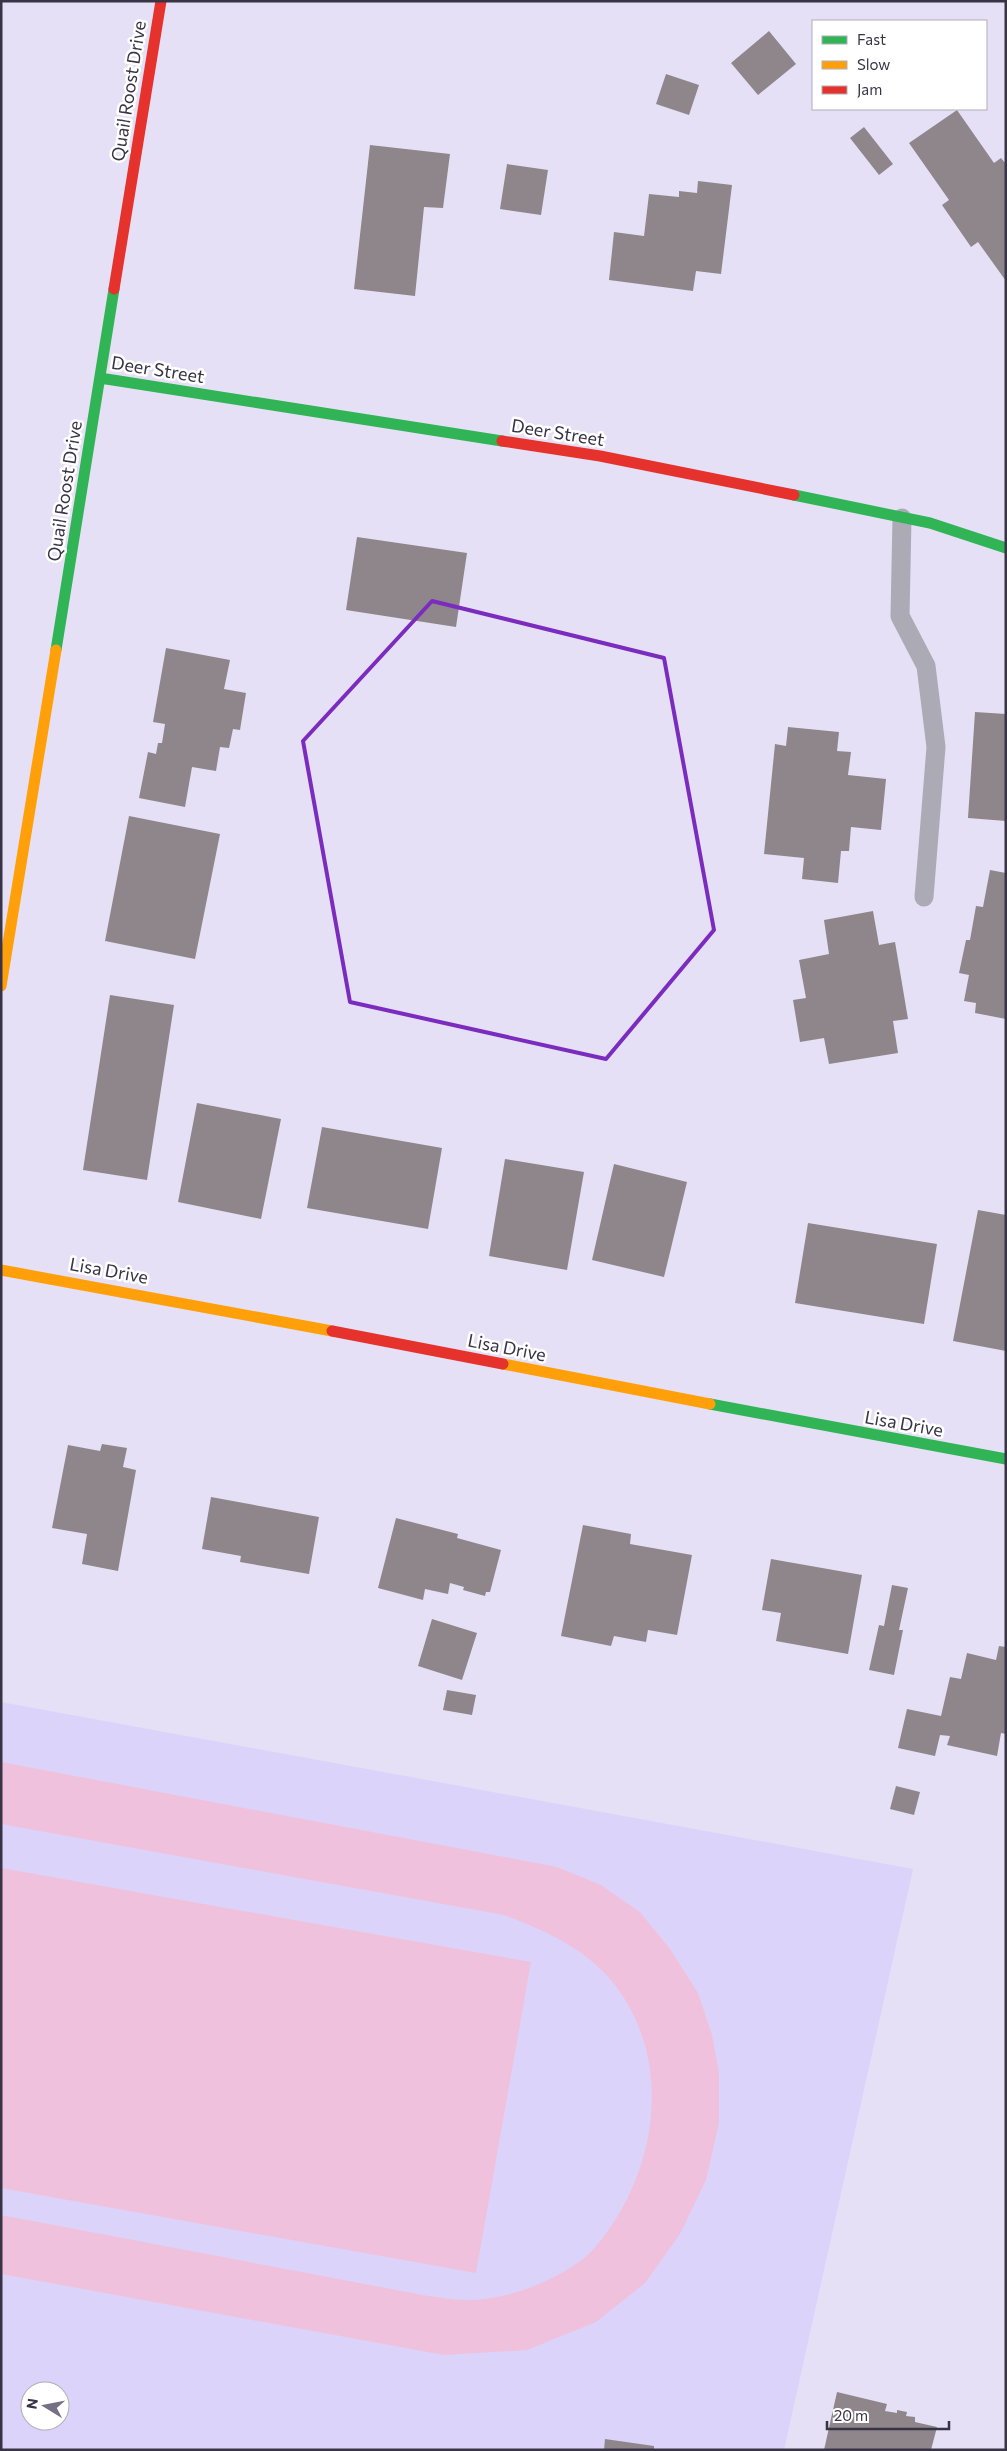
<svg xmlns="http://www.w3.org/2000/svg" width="1007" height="2451" font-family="Commissioner,sans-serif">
	<rect width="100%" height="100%" fill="#e5e0f6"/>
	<path fill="#dcd3fa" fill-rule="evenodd" d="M1 1702 913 1869 784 2450H1ZM30 2391H60V2421H30Z"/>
	<path fill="#f0c1dc" d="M1 1762 557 1867 601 1885 640 1912 670 1949 698 1993 712 2035 719 2073V2123L706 2180 680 2234 645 2283 596 2322 527 2350 444 2355 1 2274V2215L428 2296C440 2297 453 2300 466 2300 505 2300 547 2284 579 2262 596 2250 609 2230 620 2212 662 2140 666 2045 610 1979 581 1946 543 1930 504 1915L1 1824Z
		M1 1868 531 1962 476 2273 1 2188Z"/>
	<path fill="#8f868b" d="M769 31 796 64 758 95 731 63Z
		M666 74 699 85 689 115 656 104Z
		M957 110 994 163 1001 158 1006 164V281L978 242 971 247 942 205 949 200 909 143Z
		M864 127 893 164 879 175 850 138Z
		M370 145 450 154 443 208 424 207 415 296 354 289Z
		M507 164 548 170 541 215 500 209Z
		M698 181 732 185 721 274 696 271 693 291 609 280 614 232 644 236 649 194 679 197V191L697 193Z
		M357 537 467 553 456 627 346 610Z
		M166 648 230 660 224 689 246 693 240 730 233 729 229 748 220 747 216 771 192 767 185 807 139 798 148 752 156 754 158 743H162L165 724 153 722Z
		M975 712 1006 714V821L968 818Z
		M788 727 839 732 837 751 851 752 848 775 886 779 881 830 851 827 849 851H841L838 883 802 879 804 858 764 854 775 744 786 746Z
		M129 816 220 834 195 959 105 941Z
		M990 870 1006 873V1019L975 1013 976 1003 964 1001 969 975 959 973 966 940H970L976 906 983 907Z
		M873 911 879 945 895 942 908 1019 893 1021 898 1053 829 1064 824 1038 800 1042 793 1000 806 998 799 960 829 954 824 920Z
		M110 995 174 1005 147 1180 83 1170Z
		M197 1103 281 1119 261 1219 178 1202Z
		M322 1127 442 1148 428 1229 307 1208Z
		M505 1159 584 1172 567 1270 489 1256Z
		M614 1164 687 1182 664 1277 592 1260Z
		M978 1210 1006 1215V1351L953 1341Z
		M808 1223 937 1244 924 1324 795 1303Z
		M102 1444 127 1448 123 1467 136 1470 118 1571 82 1564 87 1534 52 1528 68 1445 100 1451Z
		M211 1497 319 1517 309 1574 240 1562 241 1556 202 1549Z
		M396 1518 458 1534 457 1538 501 1550 490 1592H486L485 1596 463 1590 464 1587 450 1583 448 1594 425 1589 423 1600 378 1588Z
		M583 1525 631 1534 630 1544 692 1555 677 1635 648 1630 646 1642 614 1636 611 1646 561 1636Z
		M771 1559 862 1575 848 1654 776 1641 781 1613 762 1610Z
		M892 1585 908 1588 899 1630H903L894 1675 869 1670 879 1625 884 1626Z
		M432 1619 477 1633 462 1680 418 1666Z
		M999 1646 1006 1647V1734L1001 1733 997 1756 947 1745 950 1736 940 1735 935 1756 898 1748 907 1709 941 1716 950 1677 961 1679 967 1653 996 1660Z
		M447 1690 476 1695 472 1715 443 1710Z
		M896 1786 920 1792 914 1815 890 1809Z
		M837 2392 887 2404 885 2411 897 2413V2410L907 2412 906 2416 915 2417V2422L937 2427 931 2450H824Z
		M605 2439 654 2446V2450H604Z"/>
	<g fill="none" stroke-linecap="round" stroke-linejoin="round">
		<path stroke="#acaab4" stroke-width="19" d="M902 518 900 616 926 666 936 747 924 897"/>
		<path stroke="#30b455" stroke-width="11" d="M100 378 502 441
			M794 495 930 523 1006 548
			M56 650 114 289
			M710 1404 1006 1459"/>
		<path stroke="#ff9f0a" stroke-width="11" d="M1 986 56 650
			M1 1270 332 1331
			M503 1364 710 1404"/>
		<path stroke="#e5322d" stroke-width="11" d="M114 289 161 1
			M502 441 600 456 794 495
			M332 1331 503 1364"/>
	</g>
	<path fill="none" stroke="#7b2cbf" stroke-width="4" stroke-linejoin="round" d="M432 601 664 658 714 930 606 1059 350 1002 303 741Z"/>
	<g text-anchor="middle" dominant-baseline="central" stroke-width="5" stroke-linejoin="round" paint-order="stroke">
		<g font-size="18" fill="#383446" stroke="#fff">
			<text transform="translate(128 91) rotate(-81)">Quail Roost Drive</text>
			<text transform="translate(158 369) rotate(9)">Deer Street</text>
			<text transform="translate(558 432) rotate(9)">Deer Street</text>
			<text transform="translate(64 491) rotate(-81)">Quail Roost Drive</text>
			<text transform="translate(109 1270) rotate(10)">Lisa Drive</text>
			<text transform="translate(507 1347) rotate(11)">Lisa Drive</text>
			<text transform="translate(904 1423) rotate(10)">Lisa Drive</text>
		</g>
	</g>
	<rect width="1007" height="2451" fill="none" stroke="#383446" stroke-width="5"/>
	<rect x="812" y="20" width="175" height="90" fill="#ffffff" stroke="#afaeb5"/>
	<rect x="822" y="36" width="25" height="8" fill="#30b455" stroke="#afaeb5"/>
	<text x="857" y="45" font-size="15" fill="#383446">Fast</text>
	<rect x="822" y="61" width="25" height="8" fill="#ff9f0a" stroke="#afaeb5"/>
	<text x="857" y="70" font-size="15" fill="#383446">Slow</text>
	<rect x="822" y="86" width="25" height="8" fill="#e5322d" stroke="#afaeb5"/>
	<text x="857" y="95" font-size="15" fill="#383446">Jam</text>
	<g transform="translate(45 2406) rotate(280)"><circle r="24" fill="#ffffff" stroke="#afaeb5"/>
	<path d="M0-4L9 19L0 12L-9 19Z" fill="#757084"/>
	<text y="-8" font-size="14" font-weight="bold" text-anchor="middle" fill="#383446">N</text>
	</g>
	<path d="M827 2421v8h122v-8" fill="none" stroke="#383446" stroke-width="2.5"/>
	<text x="834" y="2421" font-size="15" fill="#383446" stroke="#ffffff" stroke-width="4" paint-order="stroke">20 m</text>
</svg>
